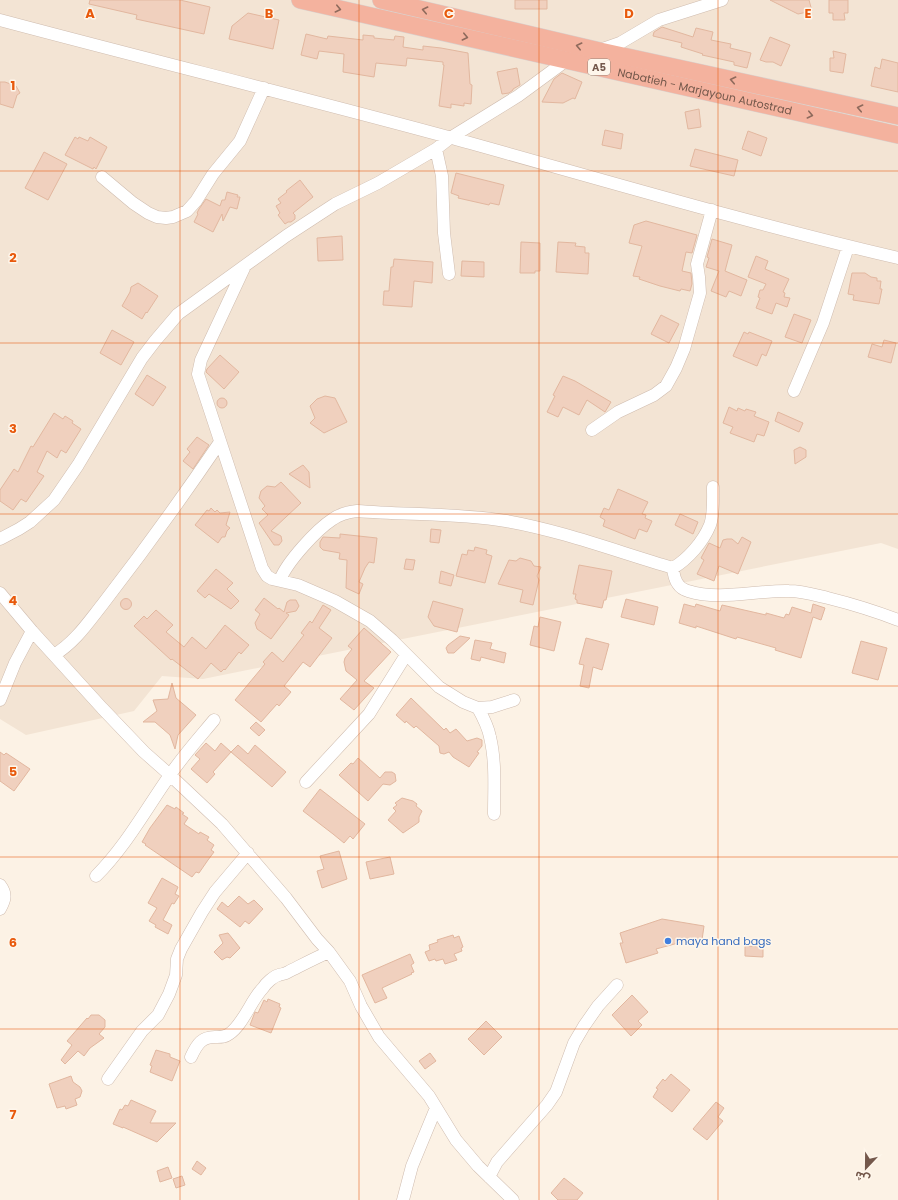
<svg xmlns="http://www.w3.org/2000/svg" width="898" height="1200" font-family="Poppins,'Noto Sans Arabic',sans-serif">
	<rect width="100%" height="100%" fill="#fcf2e5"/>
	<path fill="#f3e4d4" d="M0 0H898V549L881 543 203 679 162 676 134 711 26 735 0 719Z"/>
	<path fill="#f0d0be" stroke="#e2b79f" d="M90 0H180L210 7 204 34 136 19 137 15 89 4Z
		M515 0H547V9H515Z
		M770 0H809L812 11 798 14Z
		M829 0H848V13H844L845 20H833V13H829Z
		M248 13 279 20 273 49 229 39 232 26Z
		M662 27 693 37 696 28 713 32 711 40 731 44 730 48 751 53 747 68 734 65V62L702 55 703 54 681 47 682 43 653 36 654 32Z
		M306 34 327 39 328 36 363 40V35L374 36V38L394 40 395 36 404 37 403 47 423 50V46L441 48 468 53 470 84 472 85 471 104 464 103V106L451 104V108L439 106 444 65H443V62L407 58 406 66 376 63 374 77 343 72 344 54 319 51 317 59 301 55Z
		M770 37 790 45 781 66 773 62H766L760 60Z
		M833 51 846 54 843 73 830 71V58H834Z
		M882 59 898 63V92L871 86 875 67 880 69Z
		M517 68 520 85 513 89V90L509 93 502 94 497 72Z
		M562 73 582 82 575 99 573 98 563 103 542 102 554 79Z
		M0 82H5L16 86 20 93 17 95 13 108 0 104Z
		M699 109 701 127 688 129 685 112Z
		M605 130 623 134 621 149 602 145Z
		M748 131 767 138 761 156 742 149Z
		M75 137 78 139 79 137 88 141 90 137 107 147 96 169 94 167 93 169 65 155Z
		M695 149 738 160 734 176 690 166Z
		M44 152 67 164 48 200 25 188Z
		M456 173 504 185 499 205 490 203 489 205 458 198 459 196 451 193Z
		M300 180 313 197 293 213 295 215V219L291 222H288L285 224 278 215 280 213 276 206 281 203 278 199 287 192 286 191Z
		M227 192 238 195 237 197H240L237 209 230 207 223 221 222 214 213 232 194 222 198 214 197 213 199 209 206 199 220 206 222 200H225Z
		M646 221 697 235 692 253 686 252 682 271 691 273 692 284 690 291 681 289 680 291 660 286 639 279 640 277 633 276 642 246 629 243 634 225Z
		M342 236 343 260 318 261 317 238Z
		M712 239 732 245 725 271 747 280 741 296 729 291 726 297 711 291 719 271 706 267 709 258 707 257Z
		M521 242 540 243V271H535V273H520Z
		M558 242 576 243 575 246 585 247V253H589L588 274 556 272Z
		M756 256 768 261 765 269 789 279 783 292 785 293 784 297 790 298 787 307 776 303 772 314 756 308 760 298 758 297 760 290H763L766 284 748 277Z
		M394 259 433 262 432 283 414 281 412 307 383 305 384 291H389L391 267H393Z
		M462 261 484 262V277L461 276Z
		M852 273H865L871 277 877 278V281H881L880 289H882L879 304 853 300 854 295 848 294Z
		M138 283 158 296 147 313 146 312 142 319 122 306 130 292 131 287Z
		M794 314 811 320 802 343 785 337Z
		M661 315 679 324 669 343 651 334Z
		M112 330 134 342 121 365 100 353Z
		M744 332 748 334 749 332 772 341 766 356 762 354 757 366 733 356Z
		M884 340 896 343 891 363 868 357 872 344 882 347Z
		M220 355 239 372 224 389 206 372 207 369Z
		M147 375 166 387 153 406 135 394Z
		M563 376 575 381 611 402 605 412 587 400 579 415 563 407 558 417 547 412 555 396 553 395Z
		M325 396 335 398 347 422 324 433 310 423 315 418 310 406 317 399Z
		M217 403a5 5 0 1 1 10 0a5 5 0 1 1-10 0Z
		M729 407 737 411 738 408 745 411 746 409 756 412 754 416 769 422 764 436 757 434 754 442 730 433 733 427 723 423Z
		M778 412 803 423 799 432 775 421Z
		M54 413 63 419 65 416 73 421 72 423 81 429 66 453 61 450 57 458 47 451 37 472 44 476 26 502 21 499 13 510 0 501V490L14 469 18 472 31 446 33 447Z
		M197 437 209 445 193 469 183 461 190 452 187 449Z
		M800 447 806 450V457L795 464 794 450Z
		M303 465 309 472 310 488 289 474Z
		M281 482 301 503 271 531 281 536 282 541 279 545H274L259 523 268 515 262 509 265 506 259 498 261 491 267 486 275 487Z
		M618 489 648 502 642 514 646 515 645 518 652 521 647 532 639 529 635 539 603 526 605 520 600 517 604 508 609 510Z
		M211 508 215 512 217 510 220 513 230 512 226 525 230 528 227 531 225 537H222L218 543 195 525 207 510 209 511Z
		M680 514 698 522 693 534 675 525Z
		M431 529 441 530 439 543 430 542Z
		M340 534 377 538 374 563 369 562 365 568 359 582 363 584 359 594 346 588 347 560 339 559 340 553 323 550 320 547V542L323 537 340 538Z
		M742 537 751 542 738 574 719 566 714 581 697 574 704 560 701 558 709 543 720 548 723 540 727 539H732L738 544Z
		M475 547 487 550 486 554 492 556 485 583 456 576 462 554 467 555 468 550 474 551Z
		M520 558 531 561 534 566 541 567 537 576 539 580 533 605 520 602 523 590 498 584 509 560 516 561Z
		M406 559 415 560 413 570 404 569Z
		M579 565 612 571 606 600H604L602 608 577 603V600L575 599 576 594H573Z
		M216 569 233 583 227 589 239 601 231 609 209 594 205 598 197 591Z
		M441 571 454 575 451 586 439 583Z
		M264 598 278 609 279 608 284 612 287 602 290 600H296L299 606 296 611 286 613 289 615 271 639 257 629 255 623 260 614 255 610Z
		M120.5 604a5.5 5.5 0 1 1 11 0a5.5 5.5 0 1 1-11 0Z
		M626 599 658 607 654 625 621 617Z
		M433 601 463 609 457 632 434 626 428 617Z
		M684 604 695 607 696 604 720 611 722 605 766 615V613L784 618 786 614 789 615 792 607 811 613 813 604 825 608 821 620 813 617 801 658 775 650 776 648 737 637 736 639 696 626V628L679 623Z
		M323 605 331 610 319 628 332 638 310 667 303 662 284 686 291 692 279 706 277 704 261 722 235 700 265 664 263 662 272 652 283 662 286 658 304 635 301 633 310 621 312 623Z
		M156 610 173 625 166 632 184 647 192 637 206 649 225 625 249 645 241 654 239 652 225 670 224 669 221 672 211 663 198 679 172 659 171 660 134 626 144 616 147 619Z
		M540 617 561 622 554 651 530 645 534 626 538 627Z
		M364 628 391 652 364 681 374 688 354 710 340 699 357 680 346 671 344 662 345 658 352 649 348 646Z
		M460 636 470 638 454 653H448L446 648 448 645Z
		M586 638 609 644 602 670 593 667 589 688 580 686 584 665 579 664Z
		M475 640 492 643 490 649 506 653 504 663 481 657 480 661 471 659Z
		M861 641 887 648 878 680 852 673Z
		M172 683 176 698 196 715 178 735 175 749 170 735 155 722H143L157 711 153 700 168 699Z
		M411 698 444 730 446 728 450 733 456 729 467 741 477 738 482 740V746L477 752 479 753 469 767 453 757 449 752 444 754 440 753 439 746 416 726 414 728 406 721 405 723 396 715Z
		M256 722 265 730 259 736 250 728Z
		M206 743 215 751 221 743 231 752 213 772 215 774 207 783 191 769 200 759 195 755Z
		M238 745 248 754 255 745 286 772 272 787 231 752Z
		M0 752 4 755 6 753 30 769 14 791 0 781Z
		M358 758 380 778 385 772H392L395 774 396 781 390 785 383 784 368 801 339 775 351 763 353 764Z
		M320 789 365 824 353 839 350 836 344 843 333 834 303 811Z
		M402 798 413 801 417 804 416 806 422 811 419 817V822L403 833 388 820 396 811 393 808 397 805 395 803Z
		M167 805 175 809 176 807 184 813 182 814 188 818 184 824 199 834 200 832 209 837 207 840 214 845 211 850 214 852 208 860 199 873 196 872 192 877 145 845 146 844 142 842 150 828Z
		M339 851 347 879 322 888 317 871 324 869 320 856Z
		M390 857 394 874 370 879 366 862Z
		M162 878 178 887 175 894 179 896 174 904 172 903 163 920 172 925 168 934 155 927 156 925 149 921 157 908 148 903Z
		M239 896 248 904 254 900 263 909 249 924 245 921 240 927 217 909 222 902 228 907Z
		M662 919 704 926 702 940 682 942 656 949 658 953 626 963 620 943H623L620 933Z
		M228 933 240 948 230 958 227 957 222 960 214 952 223 943 219 935Z
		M453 935 454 938 459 936 463 947 461 948 462 951 454 954 457 960 445 964 443 959 436 961 435 959 429 961 425 952 430 950 429 945 438 942 437 940Z
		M745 946 763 947V957L745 956Z
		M410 954 414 963 411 965 414 972 411 973 412 974 382 988 387 998 375 1003 362 975Z
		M632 995 648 1012 638 1021 642 1025 631 1036 612 1015Z
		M268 999 280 1004 279 1007 281 1008 271 1033 250 1025 255 1012 258 1013 264 1000 267 1002Z
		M91 1015H99L105 1020V1027L99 1034 104 1038 90 1048 84 1056 78 1051 65 1064 61 1060 72 1045 67 1041 87 1018 88 1019Z
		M486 1021 502 1037 484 1055 468 1039Z
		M156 1050 170 1054V1057L180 1061 172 1081 150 1072 152 1066 150 1065Z
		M430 1053 436 1061 425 1069 419 1061Z
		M671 1074 690 1090 672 1112 653 1097 658 1089 656 1088 663 1079 665 1081Z
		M71 1076 73 1082 80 1087 82 1091 80 1097 75 1099 77 1105 66 1109 65 1106 57 1108 49 1084Z
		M131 1100 156 1111 150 1123H176L157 1142 123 1127V1128L113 1124 120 1109 122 1110 125 1105 128 1106Z
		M716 1102 724 1108 718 1117 723 1121 707 1140 693 1129Z
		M197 1161 206 1168 201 1175 192 1169Z
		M168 1167 172 1178 160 1182 157 1171Z
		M182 1176 185 1185 176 1188 173 1179Z
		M564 1178 583 1193 577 1200H558L551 1193Z"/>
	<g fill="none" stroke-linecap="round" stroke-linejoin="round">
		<g stroke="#cfbcaf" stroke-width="13">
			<path id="minor" d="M0 20C150 60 301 97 452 138 600 179 748 223 898 258
				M600 50 620 43 659 20 722 0
				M436 149 442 176 444 233 449 274
				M102 177 133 203 148 213 157 217 166 218 173 217 187 211 196 201 213 174 240 141 264 88
				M245 266 201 360 198 374 262 568 267 576 272 579 298 585 335 601 370 621 392 640 439 687 463 702 478 708 492 707 514 700
				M794 391 823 323 848 247
				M592 430 618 412 654 395 666 386 676 368 684 349 700 293 699 277 697 264 712 210
				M0 539 19 529 30 522 54 500 78 465 142 358 155 341 178 314 286 236 335 204 378 183 436 149 450 138 518 96 567 60
				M673 568C674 579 677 588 688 591 719 601 757 590 789 591 802 591 815 595 828 598 852 604 875 611 898 620
				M280 580C287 562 316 530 333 519 340 514 348 512 357 511 406 515 457 513 506 521 563 531 618 552 673 568 688 559 703 542 710 525 714 514 713 499 713 487
				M0 593 32 631 102 708 144 752 170 775 222 824 286 898 317 939 329 952 350 981 361 1006 379 1037 429 1096 456 1140 478 1166 513 1200
				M54 655C75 642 87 624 102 605 143 552 182 498 220 442
				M0 700 15 663 32 631
				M478 708C483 717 488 726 490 737 496 762 494 788 494 814
				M306 782 369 714 406 655
				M96 876C126 846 146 809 170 775 183 756 199 738 214 720
				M0 885C7 894 5 900 0 909
				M191 1057C197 1044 202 1036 217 1037 222 1037 225 1037 229 1034 243 1025 251 1000 263 988 266 983 274 976 279 975 282 974 285 974 288 972 302 965 315 958 329 952
				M108 1079 142 1031 158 1015 169 994 176 975 177 959 181 949 202 912 215 892 248 853
				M489 1177 497 1162 547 1105 556 1092 574 1043 584 1026 598 1006 617 985
				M403 1200 412 1166 436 1108"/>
		</g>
		<g stroke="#d8d0cd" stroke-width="18">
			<g id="highway">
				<path id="s1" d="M300 0 898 135"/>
				<path d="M381 0 600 51 898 116"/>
			</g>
		</g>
		<use href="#minor" stroke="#fff" stroke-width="12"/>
		<use href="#highway" stroke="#f4b29e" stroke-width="17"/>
	</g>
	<defs><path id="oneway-chevron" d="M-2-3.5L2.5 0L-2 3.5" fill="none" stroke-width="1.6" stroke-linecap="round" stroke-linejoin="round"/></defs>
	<g stroke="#8e6a5c">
		<use href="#oneway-chevron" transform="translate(338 9) rotate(13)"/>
		<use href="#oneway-chevron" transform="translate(425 10) rotate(-168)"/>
		<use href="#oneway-chevron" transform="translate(465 37) rotate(13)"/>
		<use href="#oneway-chevron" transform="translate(579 46) rotate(-167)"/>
		<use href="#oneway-chevron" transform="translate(733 80) rotate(-168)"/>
		<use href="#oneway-chevron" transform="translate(860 108) rotate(-168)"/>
		<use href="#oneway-chevron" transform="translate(810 115) rotate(13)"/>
	</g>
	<path fill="none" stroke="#e8590c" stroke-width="1" stroke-opacity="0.55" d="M180 0V1200M359 0V1200M539 0V1200M718 0V1200M0 171H898M0 343H898M0 514H898M0 686H898M0 857H898M0 1029H898"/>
	<circle fill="#3f7fe0" stroke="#fef6eb" stroke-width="1.5" cx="668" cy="941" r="4"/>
	<g text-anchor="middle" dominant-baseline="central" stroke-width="3" stroke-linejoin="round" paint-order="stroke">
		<rect fill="#fef6eb" stroke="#9d877b" stroke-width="1" x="588" y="59" width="22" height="16" rx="3"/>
		<g font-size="10" font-weight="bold" fill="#74584b">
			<text x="599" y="67">A5</text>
		</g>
		<g font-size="11" fill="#74584b" stroke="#fef6eb">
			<text stroke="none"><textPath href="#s1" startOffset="415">Nabatieh - Marjayoun Autostrad</textPath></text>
		</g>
		<g font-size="11" fill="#366cbe" stroke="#fef6eb" text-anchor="start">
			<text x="676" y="941">maya hand bags</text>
		</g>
	</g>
	<g font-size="13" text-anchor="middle" font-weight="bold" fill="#e8590c" stroke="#fef6eb" stroke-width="3" stroke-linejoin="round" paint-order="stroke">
		<text x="90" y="18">A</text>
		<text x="269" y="18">B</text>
		<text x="449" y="18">C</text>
		<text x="629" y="18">D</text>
		<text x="808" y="18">E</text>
		<text x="13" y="90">1</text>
		<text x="13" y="262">2</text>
		<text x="13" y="433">3</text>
		<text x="13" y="605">4</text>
		<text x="13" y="776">5</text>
		<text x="13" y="947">6</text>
		<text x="13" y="1119">7</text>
	</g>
	<g transform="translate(866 1168) rotate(202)" stroke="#fef6eb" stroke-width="3" paint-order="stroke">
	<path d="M0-3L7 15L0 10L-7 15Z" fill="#74584b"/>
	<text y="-6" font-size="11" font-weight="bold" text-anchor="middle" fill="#74584b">ش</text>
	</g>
</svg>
